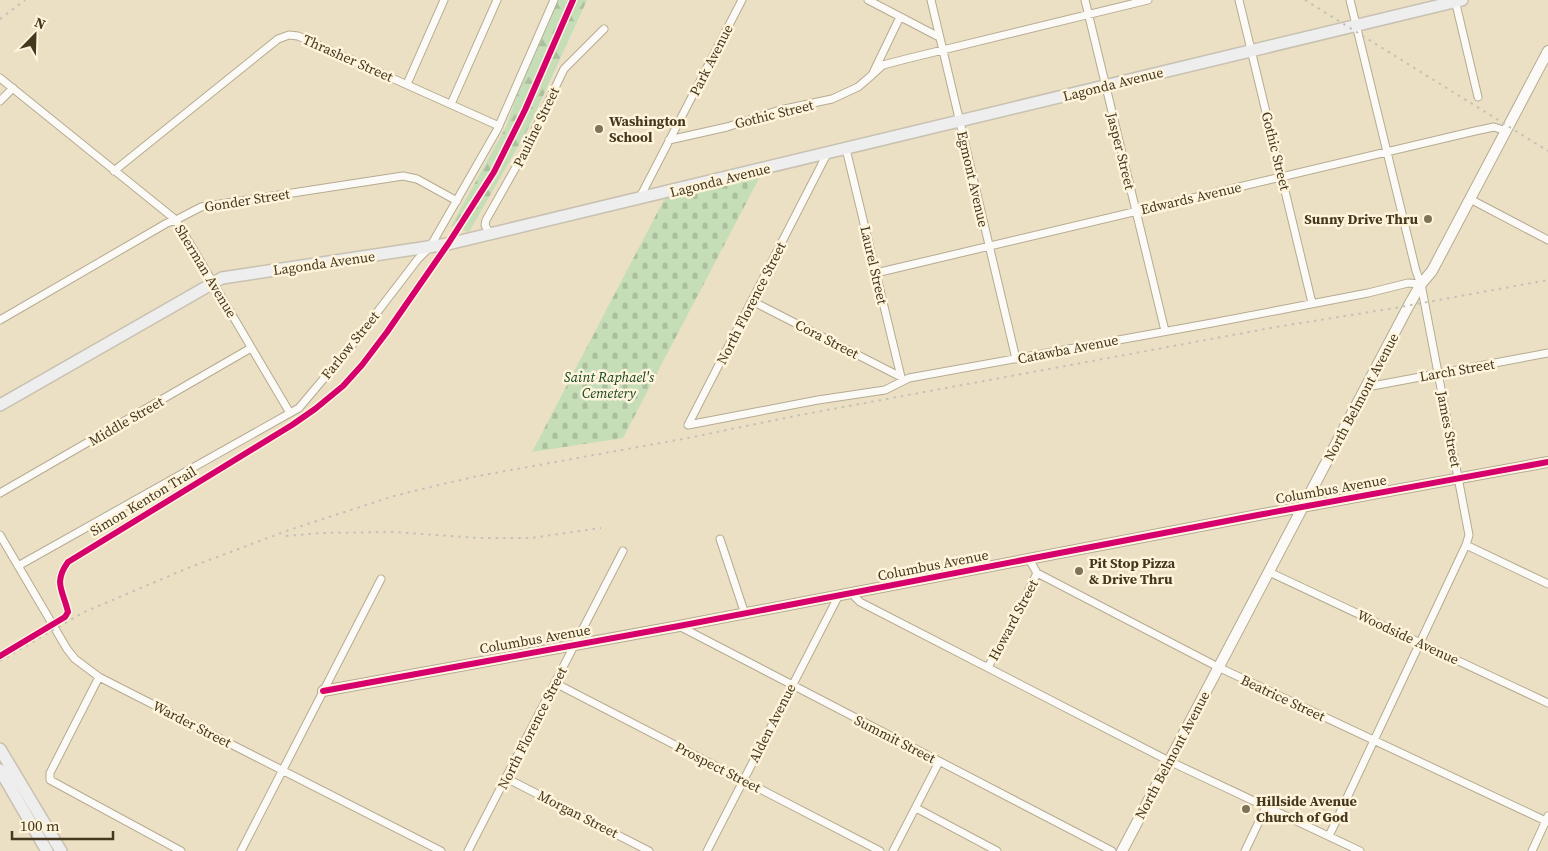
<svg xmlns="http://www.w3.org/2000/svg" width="1548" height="851" font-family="'Source Serif 4',serif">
	<defs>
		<pattern id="forest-firs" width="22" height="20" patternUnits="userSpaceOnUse" patternTransform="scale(1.25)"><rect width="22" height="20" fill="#c6deb8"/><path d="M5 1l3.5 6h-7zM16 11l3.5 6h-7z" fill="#abbf9e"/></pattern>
		<pattern id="cemetery-stones" width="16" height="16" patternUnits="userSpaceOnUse" patternTransform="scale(1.25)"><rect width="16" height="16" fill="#c6deb8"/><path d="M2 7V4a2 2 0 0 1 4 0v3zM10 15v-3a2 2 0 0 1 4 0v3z" fill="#abbf9e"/></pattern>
	</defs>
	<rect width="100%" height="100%" fill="#ebe0c4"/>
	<path fill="url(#forest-firs)" d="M550 0H587L528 129 469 232 451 226 506 127Z"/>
	<path fill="url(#cemetery-stones)" d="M764 169 623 438 532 452 668 192Z"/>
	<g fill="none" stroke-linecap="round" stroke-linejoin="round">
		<g stroke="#b5ab92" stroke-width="9">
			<path id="street" d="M868 0 939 37
				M931 0 1016 359
				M1085 0 1165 331
				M1239 0 1312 303
				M1455 0 1478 97
				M872 75 883 65 906 59 1148 0
				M0 78 176 220 290 413
				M407 84 444 0
				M0 101 13 88
				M451 104 497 0
				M669 140 727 127 780 110 832 99 858 87 872 75 900 17
				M846 149 902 381
				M827 154 688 425 818 400 885 390 909 378 1212 323 1368 293 1408 283 1421 284
				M114 171 278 39 289 35 298 36 499 126
				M639 199 742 0
				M1470 199 1548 240
				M490 234 485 225 486 220 525 151 564 69 604 29
				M876 273 1475 131 1494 127 1506 131
				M752 301 901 377
				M0 320 167 223 176 220 201 207 403 176 417 179 457 201
				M1367 387 1548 353
				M0 493 251 348
				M0 535 67 649 75 659 99 677 441 851
				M720 539 745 614
				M1466 545 1548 584
				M1029 559 1037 573 1218 667 1548 822
				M18 566 299 408 352 345 418 259 430 247 497 130 554 0
				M1269 572 1548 703
				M853 592 855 597 860 602 1169 761 1360 851
				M679 626 1112 851
				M988 667 1014 621 1037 573
				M99 677 50 773V780L181 851
				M555 683 880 851
				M506 778 649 851
				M916 808 997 851
				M1329 836 1466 545 1469 535 1421 284 1416 271 1350 0
				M241 851 381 579
				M468 851 623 551
				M707 851 839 595
				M893 851 939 762
				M1245 851 1266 807
				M1532 851 1548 816"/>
		</g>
		<g stroke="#b5ab92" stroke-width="12">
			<path id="secondary" d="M323 691 679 626 1258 515 1548 462
				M1122 851 1409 305 1421 284 1432 271 1548 51"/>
		</g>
		<g stroke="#c8c1b1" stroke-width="14">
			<path id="primary" d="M0 405 222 278 448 244 1462 0
				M0 749 61 851
				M0 770 47 851"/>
		</g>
		<use href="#street" stroke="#fcfaf6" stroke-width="7"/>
		<use href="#secondary" stroke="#fcfaf6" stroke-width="10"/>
		<use href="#primary" stroke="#eee" stroke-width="11"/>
		<path stroke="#c4c1b9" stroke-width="2" stroke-dasharray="2.5 5" stroke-linecap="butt" d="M1305 0 1548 151
			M0 19 25 0
			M286 536 321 533 394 532 478 538H531L601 528
			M0 661 82 613 188 568 289 530 394 496 426 488 478 476 688 438 800 415 1276 327 1395 308 1548 280"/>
		<g stroke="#fff4dc" stroke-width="9">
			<path id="cycleway" d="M0 656 65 617 68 612C63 590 53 583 68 562L292 425 315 409 343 386 362 365 387 332 448 244 494 172 525 110 573 0
				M323 691 679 626 1258 515 1548 462"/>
		</g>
		<use href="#cycleway" stroke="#d6006c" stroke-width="6"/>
	</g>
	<g fill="#7e7359" stroke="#fff4dc" stroke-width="2">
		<circle cx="599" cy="129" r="5"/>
		<circle cx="1428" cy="219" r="5"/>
		<circle cx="1079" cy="571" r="5"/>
		<circle cx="1246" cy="809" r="5"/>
	</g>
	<g text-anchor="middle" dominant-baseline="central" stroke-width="5" stroke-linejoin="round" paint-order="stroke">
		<g font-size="14" fill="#44391f" stroke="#fff4dc">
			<text transform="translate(348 58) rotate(24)">Thrasher Street</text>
			<text transform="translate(711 60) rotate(-63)">Park Avenue</text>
			<text transform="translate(1113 84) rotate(-14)">Lagonda Avenue</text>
			<text transform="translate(774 114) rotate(-14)">Gothic Street</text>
			<text transform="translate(536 127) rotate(-64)">Pauline Street</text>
			<text transform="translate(1121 151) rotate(76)">Jasper Street</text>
			<text transform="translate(1276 151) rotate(76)">Gothic Street</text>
			<text transform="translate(973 179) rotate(77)">Egmont Avenue</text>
			<text transform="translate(720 180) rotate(-14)">Lagonda Avenue</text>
			<text transform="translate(1191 198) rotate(-13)">Edwards Avenue</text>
			<text transform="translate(247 200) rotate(-9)">Gonder Street</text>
			<text transform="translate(324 263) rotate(-8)">Lagonda Avenue</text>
			<text transform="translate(874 265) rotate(77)">Laurel Street</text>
			<text transform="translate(206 271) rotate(59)">Sherman Avenue</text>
			<text transform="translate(751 303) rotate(-63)">North Florence Street</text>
			<text transform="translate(827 339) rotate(27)">Cora Street</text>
			<text transform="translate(350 345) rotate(-51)">Farlow Street</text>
			<text transform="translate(1068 349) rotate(-11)">Catawba Avenue</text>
			<text transform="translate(1457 370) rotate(-10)">Larch Street</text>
			<text transform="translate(1361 397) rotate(-62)">North Belmont Avenue</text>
			<text transform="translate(126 421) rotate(-30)">Middle Street</text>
			<text transform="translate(1449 429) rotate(79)">James Street</text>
			<text transform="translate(1331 489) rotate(-10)">Columbus Avenue</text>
			<text transform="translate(143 501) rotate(-31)">Simon Kenton Trail</text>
			<text transform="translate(933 565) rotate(-11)">Columbus Avenue</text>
			<text transform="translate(1013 620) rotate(-62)">Howard Street</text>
			<text transform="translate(1408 637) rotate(25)">Woodside Avenue</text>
			<text transform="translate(535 639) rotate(-10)">Columbus Avenue</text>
			<text transform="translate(1283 698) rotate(25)">Beatrice Street</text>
			<text transform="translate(772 723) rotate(-63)">Alden Avenue</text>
			<text transform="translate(192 724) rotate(27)">Warder Street</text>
			<text transform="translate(532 728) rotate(-63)">North Florence Street</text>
			<text transform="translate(895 739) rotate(27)">Summit Street</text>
			<text transform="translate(1172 755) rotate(-62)">North Belmont Avenue</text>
			<text transform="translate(718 767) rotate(27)">Prospect Street</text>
			<text transform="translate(578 814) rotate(27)">Morgan Street</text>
		</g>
		<g font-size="14" font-weight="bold" fill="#44391f" stroke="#fff4dc" text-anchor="start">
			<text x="609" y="121">Washington<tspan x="609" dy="16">School</tspan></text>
			<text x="1418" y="219" text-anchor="end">Sunny Drive Thru</text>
			<text x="1089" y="563">Pit Stop Pizza<tspan x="1089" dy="16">&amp; Drive Thru</tspan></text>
			<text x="1256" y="801">Hillside Avenue<tspan x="1256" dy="16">Church of God</tspan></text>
		</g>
		<g font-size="14" font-style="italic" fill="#10461d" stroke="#fff4dc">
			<text x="609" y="377">Saint Raphael's<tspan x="609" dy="16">Cemetery</tspan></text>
		</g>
	</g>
	<g transform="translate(35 35) rotate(23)" stroke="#fff4dc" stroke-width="4" paint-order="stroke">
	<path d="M0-4L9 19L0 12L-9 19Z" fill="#44391f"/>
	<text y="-8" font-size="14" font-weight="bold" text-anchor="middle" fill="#44391f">N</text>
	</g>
	<path d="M12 831v8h101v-8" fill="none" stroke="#44391f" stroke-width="2.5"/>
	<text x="20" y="831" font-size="15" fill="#44391f" stroke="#fff4dc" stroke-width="4" paint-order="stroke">100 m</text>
</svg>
